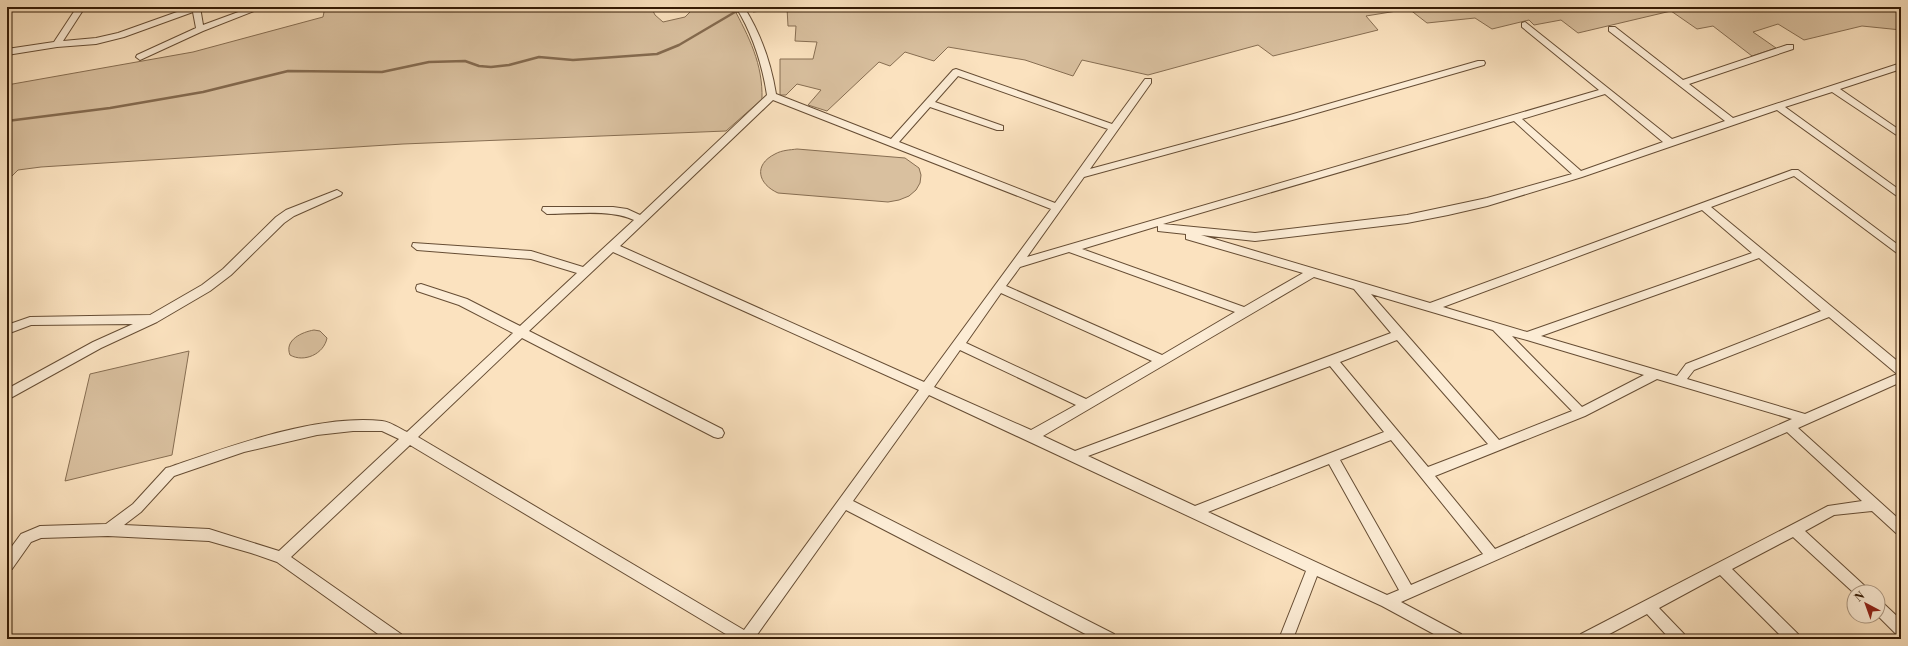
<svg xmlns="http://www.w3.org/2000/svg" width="1908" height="646" font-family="'Libre Bodoni',serif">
	<rect width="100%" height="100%" fill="#fbe2bf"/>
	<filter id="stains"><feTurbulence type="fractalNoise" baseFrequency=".005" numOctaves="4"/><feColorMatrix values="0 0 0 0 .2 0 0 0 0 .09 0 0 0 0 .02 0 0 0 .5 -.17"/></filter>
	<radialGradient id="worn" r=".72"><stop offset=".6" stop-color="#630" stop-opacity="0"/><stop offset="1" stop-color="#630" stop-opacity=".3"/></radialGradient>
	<path fill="#d9c09f" stroke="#876e52" d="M325 7H651L655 15 663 22 685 17 695 7H733C749 37 763 64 762 99L726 131 403 144 41 167 18 170 7 181V85L193 52 323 17Z
		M750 7H1901V30L1862 26 1804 40 1778 24 1753 32 1776 48 1752 56 1713 26 1697 29 1671 11 1578 33 1561 20 1534 25 1529 20 1492 29 1475 18 1427 23 1409 9 1366 16 1378 30 1273 56 1258 45 1148 75 1082 60 1073 76 1025 60 948 47 934 61 905 52 890 66 879 62 827 111 808 105 821 90 797 84 786 95H780V59H813L817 42 795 41 796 26H788L787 8 753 12Z
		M797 149 905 158 919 168 921 175 920 183 916 190 909 196 899 200 888 202 778 193C758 184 753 165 775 154 782 150 790 150 797 149Z
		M314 330 320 331 327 338C324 354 304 363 290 355 284 340 302 332 314 330Z
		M189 351 172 455 65 481 90 374Z"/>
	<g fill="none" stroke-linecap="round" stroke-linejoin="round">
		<path stroke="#846a4f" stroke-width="2.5" d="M7 121 110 108 203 92 288 71 382 72 429 62 465 61 479 66 491 67 509 65 539 57 573 60 657 54 679 45 735 12 759 7"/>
		<g stroke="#664d34" stroke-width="2">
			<path id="street" d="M77 7H85L63 41 96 38 118 33 191 7H200L203 25 252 7H264L203 31 140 60 136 57 137 55 196 28 193 12 124 37 96 44 57 47 7 55V49L54 42Z
				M736 7H744C761 34 771 63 776 94L891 139 953 70 956 69 1112 124 1145 79H1151V83L1090 169 1290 115 1478 61H1484L1485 63 1484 65 1296 119 1084 177 1027 257 1599 90 1522 27V23L1525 22 1672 139 1725 121 1609 31V27H1615L1683 80 1787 45H1793V49L1689 84 1733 118 1901 63V69L1840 89 1901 131V138L1832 92 1785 107 1901 191V199L1777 110 1582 177 1487 206 1448 215 1407 223 1255 241 1201 235 1430 303 1792 170H1798L1901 247V256L1794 176 1711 207 1901 364V382L1798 428 1901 521V535L1896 533 1872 511 1834 515 1805 531 1867 588 1869 592 1854 593 1793 537 1732 569 1798 634 1800 639H1784L1720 575 1659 608 1684 634 1686 639H1670L1647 614 1600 639H1579L1581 634 1828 506 1862 501 1787 432 1401 602 1461 634 1463 639H1443L1382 606 1317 576 1293 639H1279L1306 571 929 395 853 501 1114 634 1116 639H1095L846 510 754 639H734L410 445 291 557 401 634 403 639H385L277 562 251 553 209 541 108 536 41 538 31 542 12 569 7 571V553L21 534 40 526 106 524 133 504 166 468 170 467C231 446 317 414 382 421 390 422 399 428 407 432L513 333 459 305 417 291 416 288 417 285 421 284 467 299 520 326 577 273 531 259 417 250 412 246 413 243 531 251 583 267 634 220C610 209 573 214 547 214L542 210 543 207H613L627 209 640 215 767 95C762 63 753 35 736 7ZM958 76 1108 129 1055 203 899 142 930 107 997 130H1003V126L935 102ZM1605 94 1663 142 1581 171 1522 119ZM773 100 1051 209 924 382 620 246ZM1514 121 1572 174 1487 198 1407 215 1255 233 1163 224ZM1702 210 1752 253 1527 332 1443 307ZM1158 226V231L1186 234V239L1303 273 1244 307 1082 249ZM613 252 919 390 744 630 418 437 522 338 714 437 718 438 722 437 724 433 722 429 529 331ZM1069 252 1235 312 1162 355 1006 286 1020 267ZM1759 258 1821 311 1686 364 1677 376 1541 336ZM1314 277 1354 289 1391 333 1075 451 1043 436ZM1001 293 1152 361 1086 399 966 343ZM1371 294 1493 330 1572 411 1499 440ZM1829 317 1897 374 1805 414 1687 379 1694 370ZM1512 336 1527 340 1644 375 1582 407ZM1397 340 1488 444 1428 467 1340 362ZM960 350 1076 405 1031 430 934 387ZM1330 366 1384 432 1195 506 1088 456ZM1657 379 1792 419 1495 549 1435 476 1585 416ZM353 431H382L399 439 279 551 209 529 124 525 141 512 174 476 244 452 317 435ZM1391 440 1483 554 1411 585 1340 460ZM1329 464 1399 590 1387 595 1208 512Z
				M337 190 342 193 341 195 294 216 284 223 231 275 210 291 157 322 101 348 7 400V389L93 342 133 324 31 325 7 334V325L30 317 150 315 202 285 223 269 276 217 286 210Z
				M1878 601 1883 603 1901 620V636L1896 634 1878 616Z"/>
		</g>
		<use href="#street" fill="#fcecd5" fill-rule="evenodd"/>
	</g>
	<rect width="1908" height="646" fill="none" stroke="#fbe2bf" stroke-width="24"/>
	<rect x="8" y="8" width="1892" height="630" fill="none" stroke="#351b05" stroke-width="2"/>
	<rect x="12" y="12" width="1884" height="622" fill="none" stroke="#351b05"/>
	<g transform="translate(1866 604) rotate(319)"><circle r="19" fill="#fcecd5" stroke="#ac9882"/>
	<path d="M0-3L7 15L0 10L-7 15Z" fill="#8f2418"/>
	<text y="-6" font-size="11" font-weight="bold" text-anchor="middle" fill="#351b05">N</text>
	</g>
	<rect width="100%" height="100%" filter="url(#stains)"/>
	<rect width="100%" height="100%" fill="url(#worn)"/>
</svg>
